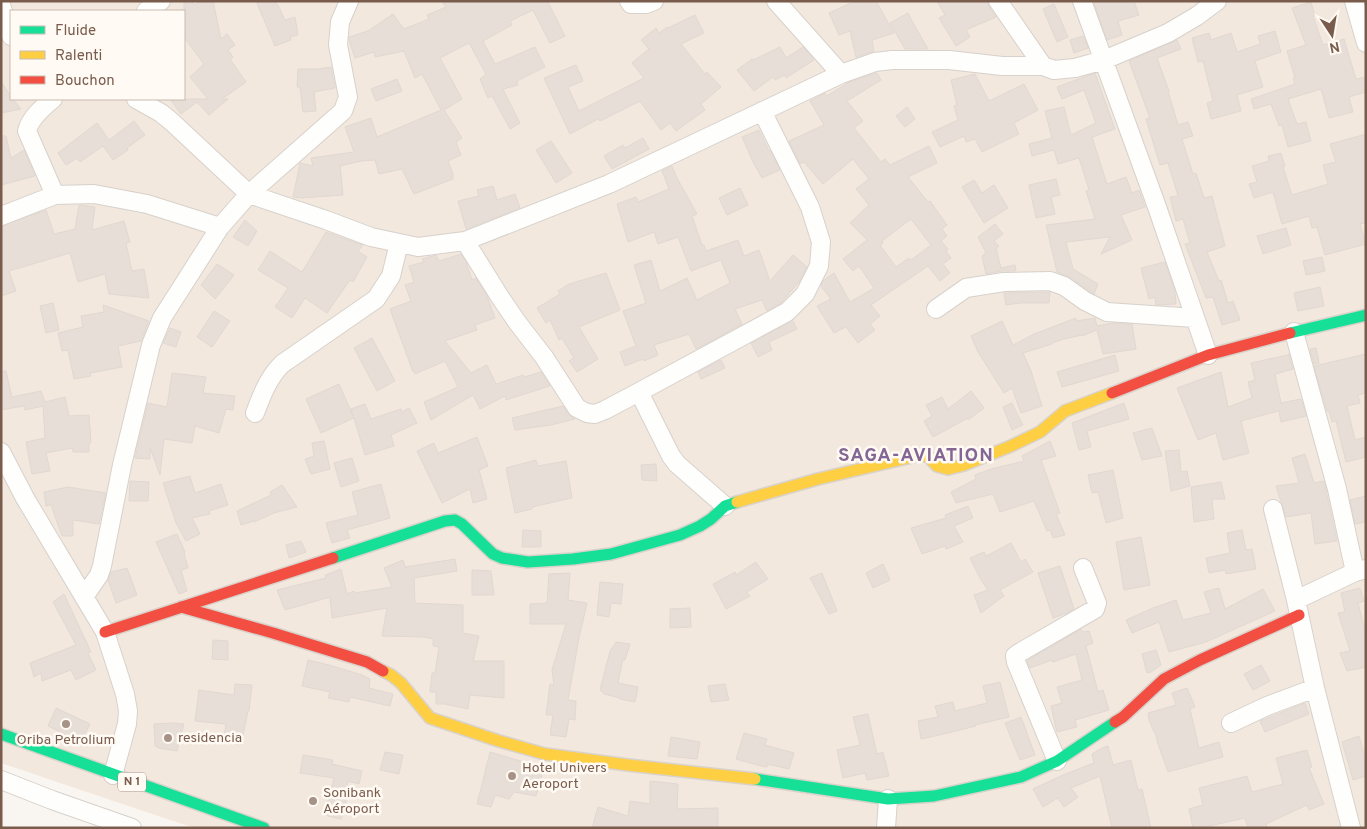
<svg xmlns="http://www.w3.org/2000/svg" width="1367" height="829" font-family="Overpass,sans-serif">
	<rect width="100%" height="100%" fill="#f9f5f0"/>
	<path fill="#f2e8de" fill-rule="evenodd" d="M1 1H1366V828H196L179 823 1 763ZM11 11H184V99H11Z"/>
	<path fill="#e6ded7" stroke="#e2d8d2" fill-rule="evenodd" d="M184 1H192L194 5 202 1H213L221 39 227 34 235 45 228 50 233 57 230 59 246 82 222 99H228L209 115 197 102 181 114 170 99H208L190 77 204 64 184 37Z
		M256 1H275L277 5H278L285 20 295 17 298 35 290 37 291 40 275 46Z
		M441 1H549L548 2 565 36 550 43 533 10 510 21 512 25 483 41 495 64 535 47 545 67 517 81 518 85 503 89 520 123 510 129 492 96 488 98 480 79 486 74 469 43 440 58 462 99 444 110 462 138 456 142 461 155 448 161 453 174V179L414 194 402 169 379 174 375 160 361 161 340 166 343 195 301 198 293 197 300 163 313 166 311 158 354 152 345 127 371 118 377 137 441 110 422 74 415 78 404 51 375 57 374 52 355 58 349 40V37L368 31 393 14 404 29 429 19 427 15 446 7Z
		M855 1H876L894 33 872 40 874 51 856 57 850 31 839 35 829 13Z
		M937 1H987L989 7 996 17 966 30 970 37 956 46 939 18 945 15Z
		M1099 1H1134L1139 15 1118 21 1122 35 1107 40 1094 3Z
		M1311 2 1315 16H1313L1323 45 1344 39 1356 79 1366 77V92L1349 97 1353 112 1329 118 1321 89 1288 99 1297 124 1306 122 1311 141 1288 147 1282 125 1279 126 1271 104 1254 109 1251 99 1295 84 1293 78H1295L1287 51 1306 45 1292 8Z
		M1054 4 1068 37 1057 42 1043 9Z
		M908 13 913 23 928 49H905L890 23Z
		M695 15 704 33 681 44 705 74 707 72 721 87 701 104 705 110 676 131 670 123 661 130 640 101 600 121 598 119 570 134 544 78 576 65 583 81 568 87 579 111 644 78 632 63 649 49 641 40 656 28 659 33 667 27 668 28Z
		M1275 31 1281 52 1255 61 1263 87 1237 95 1241 111 1211 119 1207 103 1213 101 1203 61 1198 62 1192 38 1209 33 1211 40 1231 33 1237 52 1260 44 1258 36Z
		M1083 36 1088 48 1074 53 1070 40Z
		M1177 40 1181 49 1157 58 1169 91H1168L1178 125 1188 122 1193 136 1182 139 1193 174 1196 173 1204 198 1212 196 1225 246 1207 252 1219 281 1221 280 1228 303 1233 301 1240 320 1222 325 1213 297 1206 298 1185 244 1190 243 1183 219 1176 221 1170 197 1178 196 1168 163 1160 165 1146 119 1150 118 1129 61Z
		M780 47 786 58 803 47 814 60 786 78 785 75 775 80 773 77 754 91 737 70 752 59 753 60Z
		M331 67 335 88 314 92 316 111 303 112 300 87H297L298 69H318Z
		M877 73 881 80 847 101 863 121 854 128 881 162 885 159 890 165 929 146 937 163 908 177 928 202 930 201 947 225 942 229 947 236 941 241 948 249 946 251 951 258 943 264 950 273 940 281 928 266 871 305 880 316 870 324 875 330 858 343 846 327 834 333 817 306 831 299 821 286 823 281 834 273 850 302 874 288 859 266 853 271 843 259 867 240 850 223 869 205 856 189 869 179 853 159 823 184 804 162 800 164 789 141 824 125 810 101 825 93 827 96 849 82ZM911 219 931 245 911 260 909 258 896 267 880 245 883 243 882 241Z
		M1095 73 1115 129 1092 137 1107 184 1126 177 1132 193 1139 190 1145 207 1121 215 1132 240 1101 254 1110 237 1066 242 1073 269 1098 284 1094 294 1070 277 1057 272 1046 225 1095 219 1086 191 1089 190 1079 158 1058 164 1054 150 1032 156 1029 144 1052 138 1045 111 1064 107 1071 135 1096 123 1084 90 1062 99 1057 87Z
		M975 74 989 101 1024 84 1038 110 1014 123 1019 134 982 152 975 139 966 142 964 136 940 147 932 132 958 120 954 106 957 105 951 80Z
		M397 79 402 91 376 101 371 89Z
		M1 82 11 96V99H13L21 109 1 113Z
		M907 107 915 119 905 127 896 116Z
		M134 121 145 135 127 148 128 150 113 160 103 146 80 162 77 158 66 165 58 153 97 123 109 140Z
		M759 130 769 151 770 150 780 170 762 178 753 162 742 137Z
		M1366 134V223L1360 224 1366 244 1325 255 1317 227 1312 228 1309 216 1282 224 1273 192 1254 198 1249 184 1257 182 1252 166 1269 161 1268 156 1281 153 1285 166 1283 167 1292 195 1328 184 1323 165 1336 162 1330 144Z
		M1 136H6L11 158 24 150 35 176 1 185Z
		M643 138 649 149 612 169 604 156 623 145 625 148Z
		M551 141 572 173 556 183 536 150Z
		M672 166 677 178 697 214 692 216 702 245H704L706 251 738 240 744 256 759 250 770 281 793 255 807 267 799 282 781 303 767 311 762 300 735 309 742 324 696 349 689 334 654 345 658 355 644 361 643 359 625 366 620 352 636 346 623 311 646 303 634 265 651 260 660 291 687 278 697 300 730 283 721 260 691 271 678 237 658 244 654 232 628 242 617 204 636 197 638 202 669 189 662 171Z
		M1056 179 1060 195 1051 197 1055 214 1036 218 1029 185Z
		M974 180 982 193 994 185 1008 208 984 223 962 187Z
		M493 186 497 200 515 194 520 208 466 229 458 201 479 196 477 190Z
		M740 188 748 205 727 215 719 198Z
		M79 205 95 207 92 230 124 221 130 242 126 243 132 271 144 269 149 298 109 294 105 274 78 282 70 253 9 271 16 291 1 296V226L46 210 54 234 75 229Z
		M245 220 257 231 248 246 233 237Z
		M995 224 1003 234 994 241 999 246 996 248 1001 268 1015 265 1016 271H1002L986 274 982 256 986 253 978 237Z
		M1286 228 1291 245 1263 254 1257 236Z
		M326 232 363 245 358 251 367 257 353 282 350 280 327 313 305 298 292 318 275 307 288 288 258 270 270 251 302 272Z
		M461 254 466 262 472 280 476 278 487 296 495 318 475 325 477 330 445 341 471 373 487 365 496 384 523 375 524 377 541 372 550 386 506 400 505 396 480 409 473 395 431 420 424 402 458 387 445 361 415 374 414 371 413 372 390 309 411 301 405 285 414 282 409 266 424 262 422 259 433 256 436 255 439 261Z
		M1322 257 1325 271 1306 275 1303 261Z
		M1165 262 1175 292 1176 304 1156 305 1155 297 1149 299 1141 268Z
		M217 264 234 275 215 299 201 285Z
		M606 273 620 310 579 327 598 359 577 372 569 361 574 358 562 338 559 340 550 320 546 323 537 308 560 294 558 291 569 284Z
		M1320 287 1324 306 1298 311 1294 293Z
		M1048 292H1050L1049 303H1020L1006 305 1004 293Z
		M53 303 59 330 46 333 40 306Z
		M103 305 149 321 141 341 118 346 122 367 90 373 91 376 74 379 68 350 62 351 58 333 83 327 81 316 104 312Z
		M214 311 230 321 212 347 197 337Z
		M1076 318V321L1095 318 1097 326 1113 323 1132 324 1136 349 1103 354 1097 330 1082 336V335L1064 339 1052 343V344L1023 353 1031 371 1042 406 1021 413 1012 388 1004 393 978 352 971 336 1002 321 1013 345 1034 334Z
		M793 321 797 329 769 342 772 350 758 357 751 343Z
		M170 328 181 332 176 347 163 343Z
		M372 338 395 381 377 391 354 348Z
		M1316 348 1319 363 1314 364 1310 349Z
		M1288 354H1289L1293 369 1275 374 1281 403 1301 399 1306 416 1281 422 1279 411 1241 421 1249 453 1223 460 1216 433 1198 440 1177 388 1221 372 1228 407 1252 398 1248 382 1255 380 1251 363 1288 355Z
		M1366 354V393L1358 395 1360 403 1347 406 1355 440 1366 437V457L1346 462 1336 421 1332 422 1329 411H1327L1314 366Z
		M1115 355 1119 371 1062 387 1057 372Z
		M721 360 725 368 701 379 698 372Z
		M1 371H6L12 397 41 391 45 402 65 397 69 416 89 415 91 443H89V452H73L72 448 46 453 50 471 32 474 26 442 45 438 43 406 25 410 24 406 1 410Z
		M172 373 206 377 203 393 235 396 233 410 226 409 219 433 195 426 192 443 164 439 160 475 150 448V459L135 458 148 403 167 407Z
		M339 384 353 416 351 409 365 404 371 419 401 409 402 412 409 408 417 423 391 435 394 446 365 455 354 418 321 433 306 399Z
		M971 391 984 408 968 420V418L933 437 924 421 932 416 926 405 942 397 948 409Z
		M1012 403 1023 425 1012 430 1003 407Z
		M1124 403 1129 419 1087 431 1091 447 1079 450 1072 423Z
		M563 406 568 414 575 419 551 425 515 430 512 418Z
		M1152 428 1162 456 1142 460 1133 433Z
		M477 437 488 466 479 470 487 499 473 503 470 489 442 503 417 451 434 443 438 453Z
		M324 441 330 469 311 474 305 459 314 456 312 443Z
		M1050 441 1056 456 1041 460 1060 513 1056 514 1065 535 1053 538 1050 530 1047 531 1034 501 1000 512 993 494 956 503 951 492 976 479 975 475 991 469 1024 461 1022 456Z
		M1179 450 1181 472 1187 471 1190 486 1171 491 1165 451Z
		M1305 454 1314 483 1324 481 1337 541 1315 544 1311 513 1286 517 1276 486 1299 483 1292 458Z
		M352 458 359 481 341 487 334 463Z
		M536 460 538 466 566 461 572 498 532 507V509L515 513 506 468Z
		M656 464 657 481 642 480 641 465Z
		M1113 470 1123 518 1106 523 1098 492 1092 493 1088 475Z
		M190 476 195 493 221 484 228 505 209 511 210 514 192 518 200 534 186 541 176 523 163 483Z
		M130 481 149 482 148 501H129Z
		M1221 482 1225 499H1212L1214 519 1194 522 1191 487Z
		M381 484 390 518 347 530 350 538 332 543 326 523 358 515 352 492Z
		M282 485 297 507 274 513 254 522V521L241 525 237 511 271 495 270 492Z
		M68 487 106 493 99 524 73 520V536H62L51 505 46 506 44 492Z
		M1366 496V522L1355 524 1350 500Z
		M968 506 973 518 954 526 963 542 946 549 945 546 922 554 911 528 946 518 945 515Z
		M523 530 541 531V547H522Z
		M1242 530 1246 550 1252 549 1256 569 1226 574 1225 570 1209 573 1206 558 1230 553 1227 533Z
		M177 534 185 552 184 553 188 568 181 570 187 591 179 594 156 542Z
		M1141 537 1150 585 1124 590 1116 542Z
		M301 541 306 552 289 558 286 545Z
		M1011 543 1021 562 1025 559 1033 572 1000 590 1004 596 981 613 974 595 988 590 981 580 970 558 984 552 986 556Z
		M455 559 457 571 414 578 415 603 463 605V633L479 636 473 661H504V698L470 695 468 709 445 704H436V692H430L432 673H435L439 647 433 646V639L424 637 382 636 387 608 332 618 330 597 285 610 277 590 326 578 325 575 341 569 347 594 354 591 355 593 392 587 384 568 403 560 405 567Z
		M756 562 768 579 747 592 750 596 726 609 713 584 735 572 736 575Z
		M883 564 890 580 873 588 866 573Z
		M1060 566 1074 609 1067 613 1053 618 1038 573Z
		M127 568 137 595 116 603 108 580 111 572Z
		M472 570 491 571 494 595H472Z
		M570 573 568 600 587 603 579 638 568 700 576 701 575 720 569 719 566 737 550 735 553 715H546L550 684 554 685 552 670 566 624H530V604L547 603 549 574Z
		M822 573 837 611 829 614 810 578Z
		M600 582 623 584 621 604 611 603 609 617 597 615Z
		M1219 588 1225 609 1263 589 1275 611 1206 642 1169 652 1159 622 1132 633 1126 620 1153 608 1176 600 1183 620 1211 613 1204 592Z
		M1360 588 1364 601 1358 603 1366 634V667L1347 671 1340 653 1350 651 1338 613 1345 612 1341 593Z
		M64 594 91 652 88 653 96 670 76 680 71 670 42 681 41 673 34 677 30 663 76 645 53 602Z
		M690 608 691 627 670 628V609Z
		M1081 629 1082 632 1089 631 1093 643 1086 646 1098 692 1103 690 1109 710 1075 720 1077 727 1057 732 1051 706 1062 703 1057 687 1082 680 1076 654 1053 662 1052 660 1030 668 1027 661Z
		M213 640 228 641V660L212 659Z
		M616 642 630 644 625 660 623 659 618 683 638 687 635 702 620 699V698L604 694 600 690 610 651Z
		M1156 650 1161 665 1151 672 1147 673 1142 654Z
		M308 660 329 665 362 675 370 679 369 688 393 694 390 706 350 697 349 702 328 698 330 692 302 686Z
		M1261 665 1270 681 1253 690 1244 674Z
		M1000 682 1009 717 975 725 976 726 948 733 921 739 918 721 938 717 935 706 953 702 955 711 987 703 983 686Z
		M235 684 252 685 249 711H248L241 745 223 742 226 724 195 721 199 690 234 695Z
		M725 684 729 700 711 702 708 686Z
		M1187 688 1195 707 1190 709 1199 748 1219 742 1223 757 1168 772 1158 744 1155 732H1154L1149 720 1148 713 1176 705 1172 693Z
		M1305 703 1309 714 1265 732 1260 721Z
		M56 708 90 724 81 742 48 726Z
		M868 714 877 754 883 752 889 776 867 780 865 773 843 778 837 750 860 745 853 717Z
		M1021 717 1035 755 1020 760 1005 723Z
		M172 723 184 724 177 751 159 748 155 746 154 724Z
		M744 733 767 739 765 745 794 753 789 769 767 764V767L761 766 736 759Z
		M1359 736 1366 761V776L1353 780 1342 742Z
		M671 737 700 742 697 759 668 756Z
		M1108 746 1113 765 1131 760 1138 790 1142 789 1151 828H1112L1100 776 1071 788 1078 797 1064 807 1058 798 1043 807 1033 789 1063 775 1094 763 1092 754 1102 748Z
		M1307 750 1312 767 1309 768 1324 804 1309 810 1307 805 1266 824 1267 828H1248L1245 818 1200 828H1193L1189 809 1203 805 1199 788 1247 776 1252 792 1283 784 1276 758Z
		M385 752 403 755 399 774 380 770Z
		M490 752 544 768 536 796 514 792 509 799 495 795 491 807 477 804Z
		M303 755 333 760 332 764 362 771 359 784 348 781 345 809 341 819 324 815 334 778 300 773Z
		M650 781 678 784 677 809 718 808V828H592L598 807 628 816 630 801 650 804Z"/>
	<g fill="none" stroke-linecap="round" stroke-linejoin="round">
		<g stroke="#d7d1cb" stroke-width="20">
			<path id="street" d="M629 1 631 4H646L654 1
				M776 1 841 74
				M998 1 1043 66
				M1082 1 1157 207 1208 355
				M1354 1 1366 43
				M1 5 11 36
				M146 11 161 1
				M53 99C43 107 30 118 27 131L55 195
				M136 99 161 113 172 122 249 194 326 220 371 237 418 247 465 241 609 184 841 74 875 62 892 60H949L1002 66H1043L1054 70 1075 68 1104 60 1168 33 1197 16 1217 1
				M1 216 55 195 94 194 147 204 220 227
				M465 241 500 297 517 322 544 357 577 408 587 413 595 414 605 410 639 392 671 456 677 464 725 506
				M936 309 966 288 1004 282 1050 281 1064 286 1085 301 1107 312 1195 318
				M1294 332 1337 489 1355 572
				M639 392 787 312 805 294 819 266 821 242 810 207 762 111
				M255 413C262 395 268 378 282 364L376 299 391 276 399 243
				M1 452 25 498 105 632 125 694 128 711 127 724 113 775
				M1273 509 1296 600
				M84 597 99 575 102 566 122 465 151 345 162 318 220 227 249 194 343 111 348 97 338 45 340 22 349 1
				M1231 723 1267 706 1315 688
				M1057 761 1016 662 1015 656 1019 653 1095 609 1097 603 1083 568
				M1 780 52 800 132 828
				M886 828 888 799
				M1351 828 1315 688 1296 600 1355 572 1366 569"/>
		</g>
		<g stroke="#d9d2cb" stroke-width="14">
			<path id="fast" d="M1290 333 1366 315
				M333 558 445 521 455 520 462 524 493 554 502 558 528 562 573 559 611 554 680 535 700 526 711 519 725 506 737 502
				M1 734 264 828
				M755 779 888 799 934 796 1021 777 1057 761 1115 722"/>
		</g>
		<g stroke="#d9d2cb" stroke-width="14">
			<path id="slow" d="M737 502 818 479 916 456H928L937 466 948 469 964 465 1011 446 1040 432 1065 411 1112 393
				M383 671 391 675 401 683 430 718 499 741 545 754 628 765 755 779"/>
		</g>
		<g stroke="#d9d2cb" stroke-width="14">
			<path id="jam" d="M1112 393 1208 355 1290 333
				M181 607 273 633 367 662 383 671
				M105 632 333 558
				M1115 722 1123 717 1164 679 1200 660 1299 615"/>
		</g>
		<use href="#street" stroke="#fefefd" stroke-width="18"/>
		<use href="#fast" stroke="#16e098" stroke-width="11"/>
		<use href="#slow" stroke="#ffcf43" stroke-width="11"/>
		<use href="#jam" stroke="#f24e42" stroke-width="11"/>
	</g>
	<g fill="#a69286" stroke="#fffaf3" stroke-width="2">
		<circle cx="66" cy="724" r="5"/>
		<circle cx="168" cy="738" r="5"/>
		<circle cx="512" cy="776" r="5"/>
		<circle cx="313" cy="801" r="5"/>
	</g>
	<g text-anchor="middle" dominant-baseline="central" stroke-width="5" stroke-linejoin="round" paint-order="stroke">
		<rect fill="#fffaf3" stroke="#a28b7f" stroke-width="1" x="118" y="772.5" width="28" height="19" rx="4"/>
		<g font-size="12" font-weight="bold" fill="#7a5c4d">
			<text x="132" y="782">N 1</text>
		</g>
		<g font-size="14" fill="#7a5c4d" stroke="#fffaf3" text-anchor="start">
			<text x="178" y="738">residencia</text>
			<text x="66" y="740" text-anchor="middle">Oriba Petrolium</text>
			<text x="522" y="768">Hotel Univers<tspan x="522" dy="16">Aeroport</tspan></text>
			<text x="323" y="793">Sonibank<tspan x="323" dy="16">Aéroport</tspan></text>
		</g>
		<g font-size="19" font-weight="bold" letter-spacing="1" fill="#846695" stroke="#fffaf3">
			<text x="916" y="456">SAGA-AVIATION</text>
		</g>
	</g>
	<rect width="1367" height="829" fill="none" stroke="#7a5c4d" stroke-width="5"/>
	<rect x="10" y="10" width="175" height="90" fill="#fffaf3" stroke="#cabbb1"/>
	<rect x="20" y="26" width="25" height="8" fill="#16e098" stroke="#cabbb1"/>
	<text x="55" y="35" font-size="15" fill="#7a5c4d">Fluide</text>
	<rect x="20" y="51" width="25" height="8" fill="#ffcf43" stroke="#cabbb1"/>
	<text x="55" y="60" font-size="15" fill="#7a5c4d">Ralenti</text>
	<rect x="20" y="76" width="25" height="8" fill="#f24e42" stroke="#cabbb1"/>
	<text x="55" y="85" font-size="15" fill="#7a5c4d">Bouchon</text>
	<g transform="translate(1332 35) rotate(168)" stroke="#fffaf3" stroke-width="4" paint-order="stroke">
	<path d="M0-4L9 19L0 12L-9 19Z" fill="#7a5c4d"/>
	<text y="-8" font-size="14" font-weight="bold" text-anchor="middle" fill="#7a5c4d">N</text>
	</g>
</svg>
